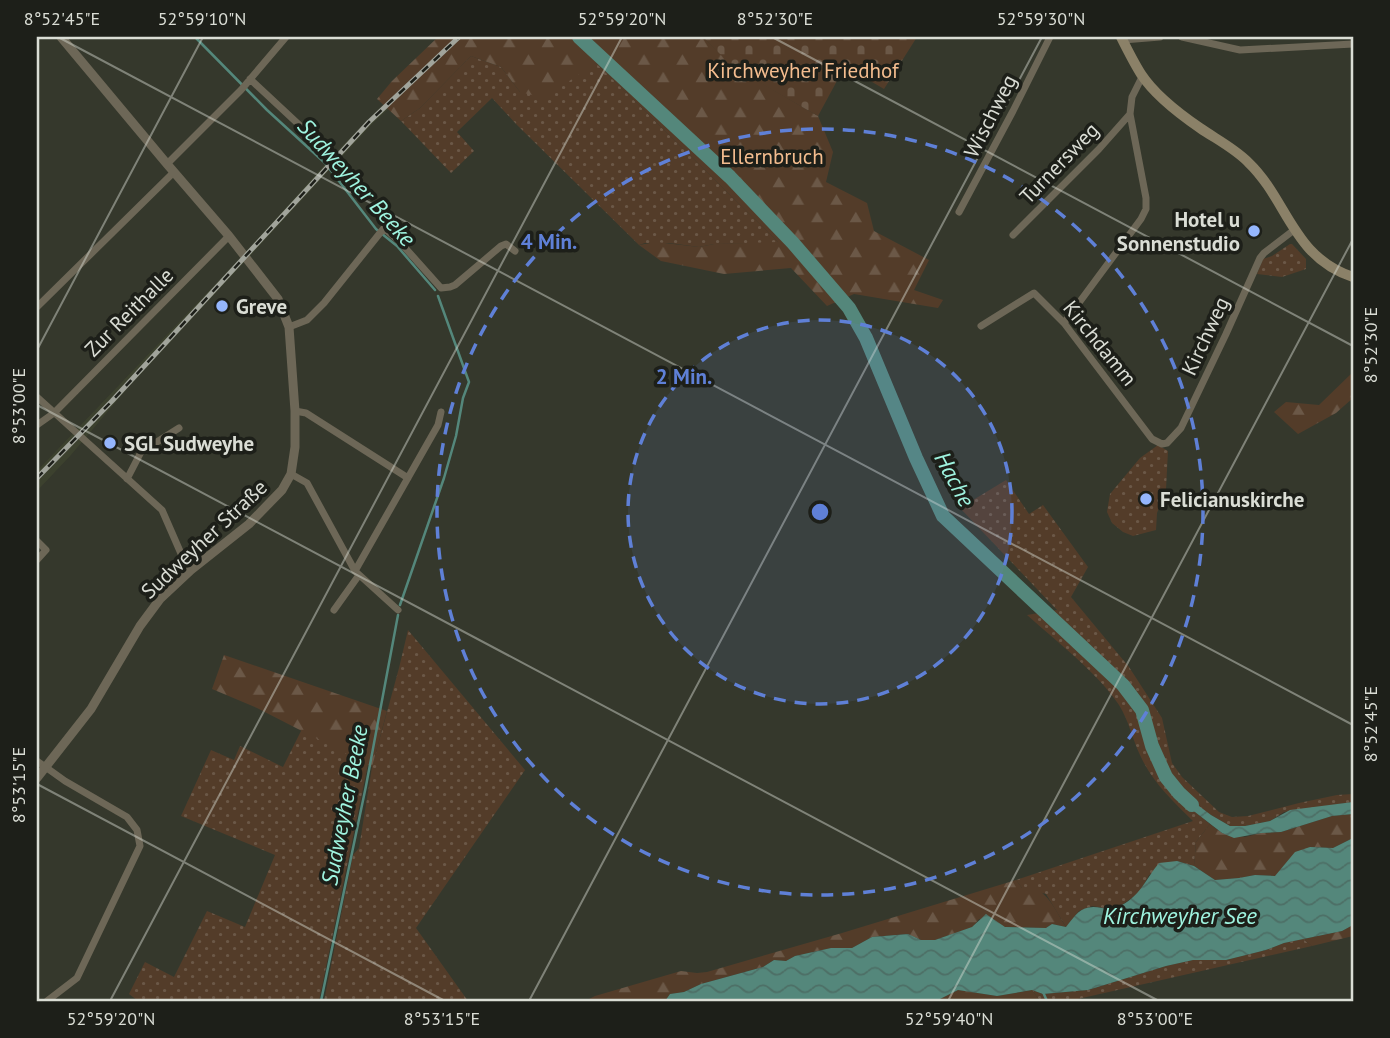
<svg xmlns="http://www.w3.org/2000/svg" width="1390" height="1038" font-family="'PT Sans',sans-serif">
	<defs>
		<pattern id="grass-dots" width="8" height="8" patternUnits="userSpaceOnUse" patternTransform="scale(1.75)"><rect width="8" height="8" fill="#533c29"/><path d="M2 2h.1M6 6h.1" fill="none" stroke="#6b5847" stroke-width="1.8" stroke-linecap="round"/></pattern>
		<pattern id="forest-firs" width="22" height="20" patternUnits="userSpaceOnUse" patternTransform="scale(1.75)"><rect width="22" height="20" fill="#533c29"/><path d="M5 1l3.5 6h-7zM16 11l3.5 6h-7z" fill="#6b5847"/></pattern>
		<pattern id="cemetery-stones" width="16" height="16" patternUnits="userSpaceOnUse" patternTransform="scale(1.75)"><rect width="16" height="16" fill="#533c29"/><path d="M2 7V4a2 2 0 0 1 4 0v3zM10 15v-3a2 2 0 0 1 4 0v3z" fill="#6b5847"/></pattern>
		<pattern id="water-waves" width="16" height="10" patternUnits="userSpaceOnUse" patternTransform="scale(1.75)"><rect width="16" height="10" fill="#54877b"/><path d="M0 5q4-4 8 0t8 0" fill="none" stroke="#4d6f66"/></pattern>
	</defs>
	<rect width="100%" height="100%" fill="#35382c"/>
	<path fill="#3c412e" d="M452 37H467L373 123 125 391 71 455 37 491V471L246 252 337 151Z"/>
	<path fill="url(#grass-dots)" d="M471 56 501 67 520 92 596 63 779 243 714 244 699 247 669 243H645L639 245 517 125 492 98 457 132 474 151 451 173 401 121 420 108Z
		M1290 244H1292L1306 259V269L1282 277 1257 274 1263 259 1272 256Z
		M1158 445 1168 451 1166 489 1157 513 1156 530 1133 536 1123 532 1112 523 1107 512 1110 494 1140 458Z
		M1006 480 1029 514 1043 505 1088 567 1071 597 1129 667 1162 718 1172 763 1182 777 1219 812 1232 817 1248 816 1299 803 1337 795 1353 794V802L1284 812 1270 821 1245 826H1230L1199 808 1182 801 1210 824 1196 842 1194 866 1177 861 1149 875 1140 892 1119 907 1110 909 1092 906 1079 911 1066 927 1046 894 1022 888 1016 880 1193 821C1173 801 1152 782 1140 755 1132 738 1129 721 1119 705 1097 672 1057 642 1027 615L1057 610 960 508Z
		M408 630 525 770 416 928 468 1001H324L353 855 359 848 372 767 399 668Z
		M302 729 368 764 319 1001H138L129 994 145 962 174 977 207 911 245 927 275 855 181 816 211 750 234 760 240 746 283 767Z
		M1303 939 1312 946 1069 1001H1040L1032 990 1043 994 1088 990 1166 966 1193 960H1226L1266 950 1284 943Z"/>
	<path fill="url(#forest-firs)" d="M438 37H703L735 68 818 116 833 152 826 182 867 203 874 231 929 260 914 290 943 300 938 308 854 294 827 306 791 268 724 274 661 261 639 245 656 242 699 247 714 244 778 242 596 63 544 98 520 92 501 67 471 56 420 108 401 121 377 99 392 81Z
		M1353 372V398L1336 413 1298 434 1274 412 1286 402 1319 405Z
		M224 655 387 711 372 767 257 708 212 689Z
		M1353 814V838L1333 848 1310 847 1286 863 1276 876 1255 875 1239 878 1215 880 1194 866 1196 842 1210 824 1222 833 1245 837 1261 833 1281 832 1332 816Z
		M1016 880 1022 888C1045 883 1055 910 1066 927L1052 924 1046 928 1004 927 993 920 979 919 973 927 935 940H921L907 934 872 937 852 948H831L795 956 786 961 774 960 763 967 701 984 684 992 670 994 665 1001H585L595 996 681 971 697 973 707 972 842 933Z
		M1353 925V936L1312 946 1303 939 1342 931Z
		M958 990 997 996 1032 990 1040 1001H936Z"/>
	<path fill="url(#cemetery-stones)" d="M703 37H917L884 89 845 66 818 116 734 68Z"/>
	<path fill="url(#water-waves)" d="M1179 793 1187 797 1211 815 1230 826H1245L1270 821 1290 810 1353 802V814L1332 816 1281 832 1261 833 1234 838 1222 833 1195 812 1182 801Z
		M1353 838V925L1342 931 1284 943 1266 950 1226 960H1193L1166 966 1088 990 1043 994 1032 990 997 996 958 990 936 1001H665L670 994 684 992 701 984 763 967 774 960 786 961 795 956 831 948H852L872 937 908 934 921 940H935L972 927 986 914 1005 927 1046 928 1052 924 1066 927C1077 913 1082 904 1102 908 1108 909 1112 909 1118 907 1140 897 1145 880 1159 863L1177 861 1194 866 1215 880 1239 878 1255 875 1275 876 1295 852 1310 847 1333 848Z"/>
	<g fill="none" stroke-linecap="round" stroke-linejoin="round">
		<path stroke="#54877b" stroke-width="2.5" d="M195 37 267 110 325 163 376 229 397 246 435 290
			M400 605 444 478 456 436 463 398 469 382 438 296
			M1043 992 1047 1001
			M321 1001 366 786 398 615"/>
		<path stroke="#54877b" stroke-width="14" d="M579 37 730 177 793 243 849 308 866 338 916 458 943 516 1123 685 1142 710 1152 746 1166 777 1179 793 1192 805"/>
		<path stroke="#6d6757" stroke-width="7" d="M1182 37 1240 50 1353 44
			M1123 40 1160 37
			M250 79 309 134
			M167 164 241 90 286 37
			M959 212 1013 111 1050 37
			M1013 235 1099 149 1130 114
			M37 307 174 172
			M1064 323 1141 219 1146 209V198L1130 114 1132 97 1142 77
			M981 326 1034 293 1064 323 1152 439 1162 444 1167 443 1181 428 1226 334 1260 258 1264 253 1294 230
			M289 327 307 320 324 303 384 228 399 241 441 288 450 287 455 285 501 246 506 244 515 251
			M37 397 162 510 186 565 191 570
			M295 411 306 413 408 478
			M37 425 54 413 229 236
			M291 474 307 483 355 571 398 610
			M127 479 141 452 179 428
			M37 541 46 550 37 560
			M355 571 438 425 441 412
			M334 610 359 575
			M37 761 65 781 127 817 137 830 140 846 77 978 47 1001"/>
		<path stroke="#6d6757" stroke-width="9" d="M37 778 91 709 140 626 160 599 191 570 249 524 282 490 291 474 295 447V411L289 327 278 299 229 236 167 164 61 37"/>
		<path stroke="#8b8168" stroke-width="10" d="M1121 37C1127 49 1134 63 1141 74 1154 94 1181 115 1200 128 1216 139 1234 148 1248 162 1288 200 1292 257 1353 277"/>
		<g stroke="#a1a49b" stroke-width="5">
			<path id="rail" d="M37 478 112 401 369 122 459 37"/>
		</g>
		<use href="#rail" stroke="#1d1f19" stroke-width="2.5" stroke-dasharray="8" stroke-linecap="butt"/>
	</g>
	<path fill="none" stroke="#daddd5" stroke-width="2" stroke-opacity="0.45" d="M58 37 1353 725M772 37 1353 346M37 350 203 37M37 405 1159 1001M37 784 445 1001M110 1001 622 37M529 1001 1042 37M948 1001 1353 239"/>
	<circle cx="820" cy="512" r="192" fill="#5f80d7" fill-opacity=".12"/>
	<g fill="none" stroke="#5f80d7" stroke-width="3.5" stroke-dasharray="12 9">
		<circle cx="820" cy="512" r="192"/>
		<circle cx="820" cy="512" r="383"/>
	</g>
	<g fill="#95b6fd" stroke="#1d1f19" stroke-width="2.5">
		<circle cx="1254" cy="231" r="7"/>
		<circle cx="222" cy="306" r="7"/>
		<circle cx="110" cy="443" r="7"/>
		<circle cx="1146" cy="499" r="7"/>
	</g>
	<g text-anchor="middle" dominant-baseline="central" stroke-width="7" stroke-linejoin="round" paint-order="stroke">
		<g font-size="21" fill="#f4bd8f" stroke="#1d1f19">
			<text x="803" y="70">Kirchweyher Friedhof</text>
			<text x="772" y="156">Ellernbruch</text>
		</g>
		<g font-size="21" fill="#daddd5" stroke="#1d1f19">
			<text transform="translate(990 116) rotate(-63)">Wischweg</text>
			<text transform="translate(1059 163) rotate(-46)">Turnersweg</text>
			<text transform="translate(129 312) rotate(-45)">Zur Reithalle</text>
			<text transform="translate(1205 336) rotate(-65)">Kirchweg</text>
			<text transform="translate(1100 343) rotate(51)">Kirchdamm</text>
			<text transform="translate(204 539) rotate(-43)">Sudweyher Straße</text>
		</g>
		<g font-size="21" font-weight="bold" fill="#daddd5" stroke="#1d1f19" text-anchor="start">
			<text x="1240" y="219" text-anchor="end">Hotel u<tspan x="1240" dy="24">Sonnenstudio</tspan></text>
			<text x="236" y="306">Greve</text>
			<text x="124" y="443">SGL Sudweyhe</text>
			<text x="1160" y="499">Felicianuskirche</text>
		</g>
		<g font-size="23" font-style="italic" fill="#9ff4e0" stroke="#1d1f19">
			<text transform="translate(357 182) rotate(48)">Sudweyher Beeke</text>
			<text transform="translate(955 479) rotate(62)">Hache</text>
			<text transform="translate(344 805) rotate(-79)">Sudweyher Beeke</text>
			<text x="1180" y="915">Kirchweyher See</text>
		</g>
	</g>
	<circle cx="820" cy="512" r="10" fill="#5f80d7" stroke="#1d1f19" stroke-width="3.5"/>
	<g font-size="21" text-anchor="middle" font-weight="bold" fill="#5f80d7" stroke="#1d1f19" stroke-width="7" stroke-linejoin="round" paint-order="stroke">
		<text x="549" y="249">4 Min.</text>
		<text x="684" y="384">2 Min.</text>
	</g>
	<rect width="1390" height="1038" fill="none" stroke="#1d1f19" stroke-width="77"/>
	<rect x="38" y="38" width="1314" height="962" fill="none" stroke="#daddd5" stroke-width="2.5"/>
	<g font-size="18" text-anchor="middle" fill="#daddd5">
		<text x="62" y="25">8°52'45"E</text>
		<text x="202" y="25">52°59'10"N</text>
		<text x="622" y="25">52°59'20"N</text>
		<text x="775" y="25">8°52'30"E</text>
		<text x="1041" y="25">52°59'30"N</text>
		<text transform="translate(1371 345) rotate(-90)" y="6">8°52'30"E</text>
		<text transform="translate(19 406) rotate(-90)" y="6">8°53'00"E</text>
		<text transform="translate(1371 724) rotate(-90)" y="6">8°52'45"E</text>
		<text transform="translate(19 785) rotate(-90)" y="6">8°53'15"E</text>
		<text x="111" y="1025">52°59'20"N</text>
		<text x="442" y="1025">8°53'15"E</text>
		<text x="949" y="1025">52°59'40"N</text>
		<text x="1155" y="1025">8°53'00"E</text>
	</g>
</svg>
